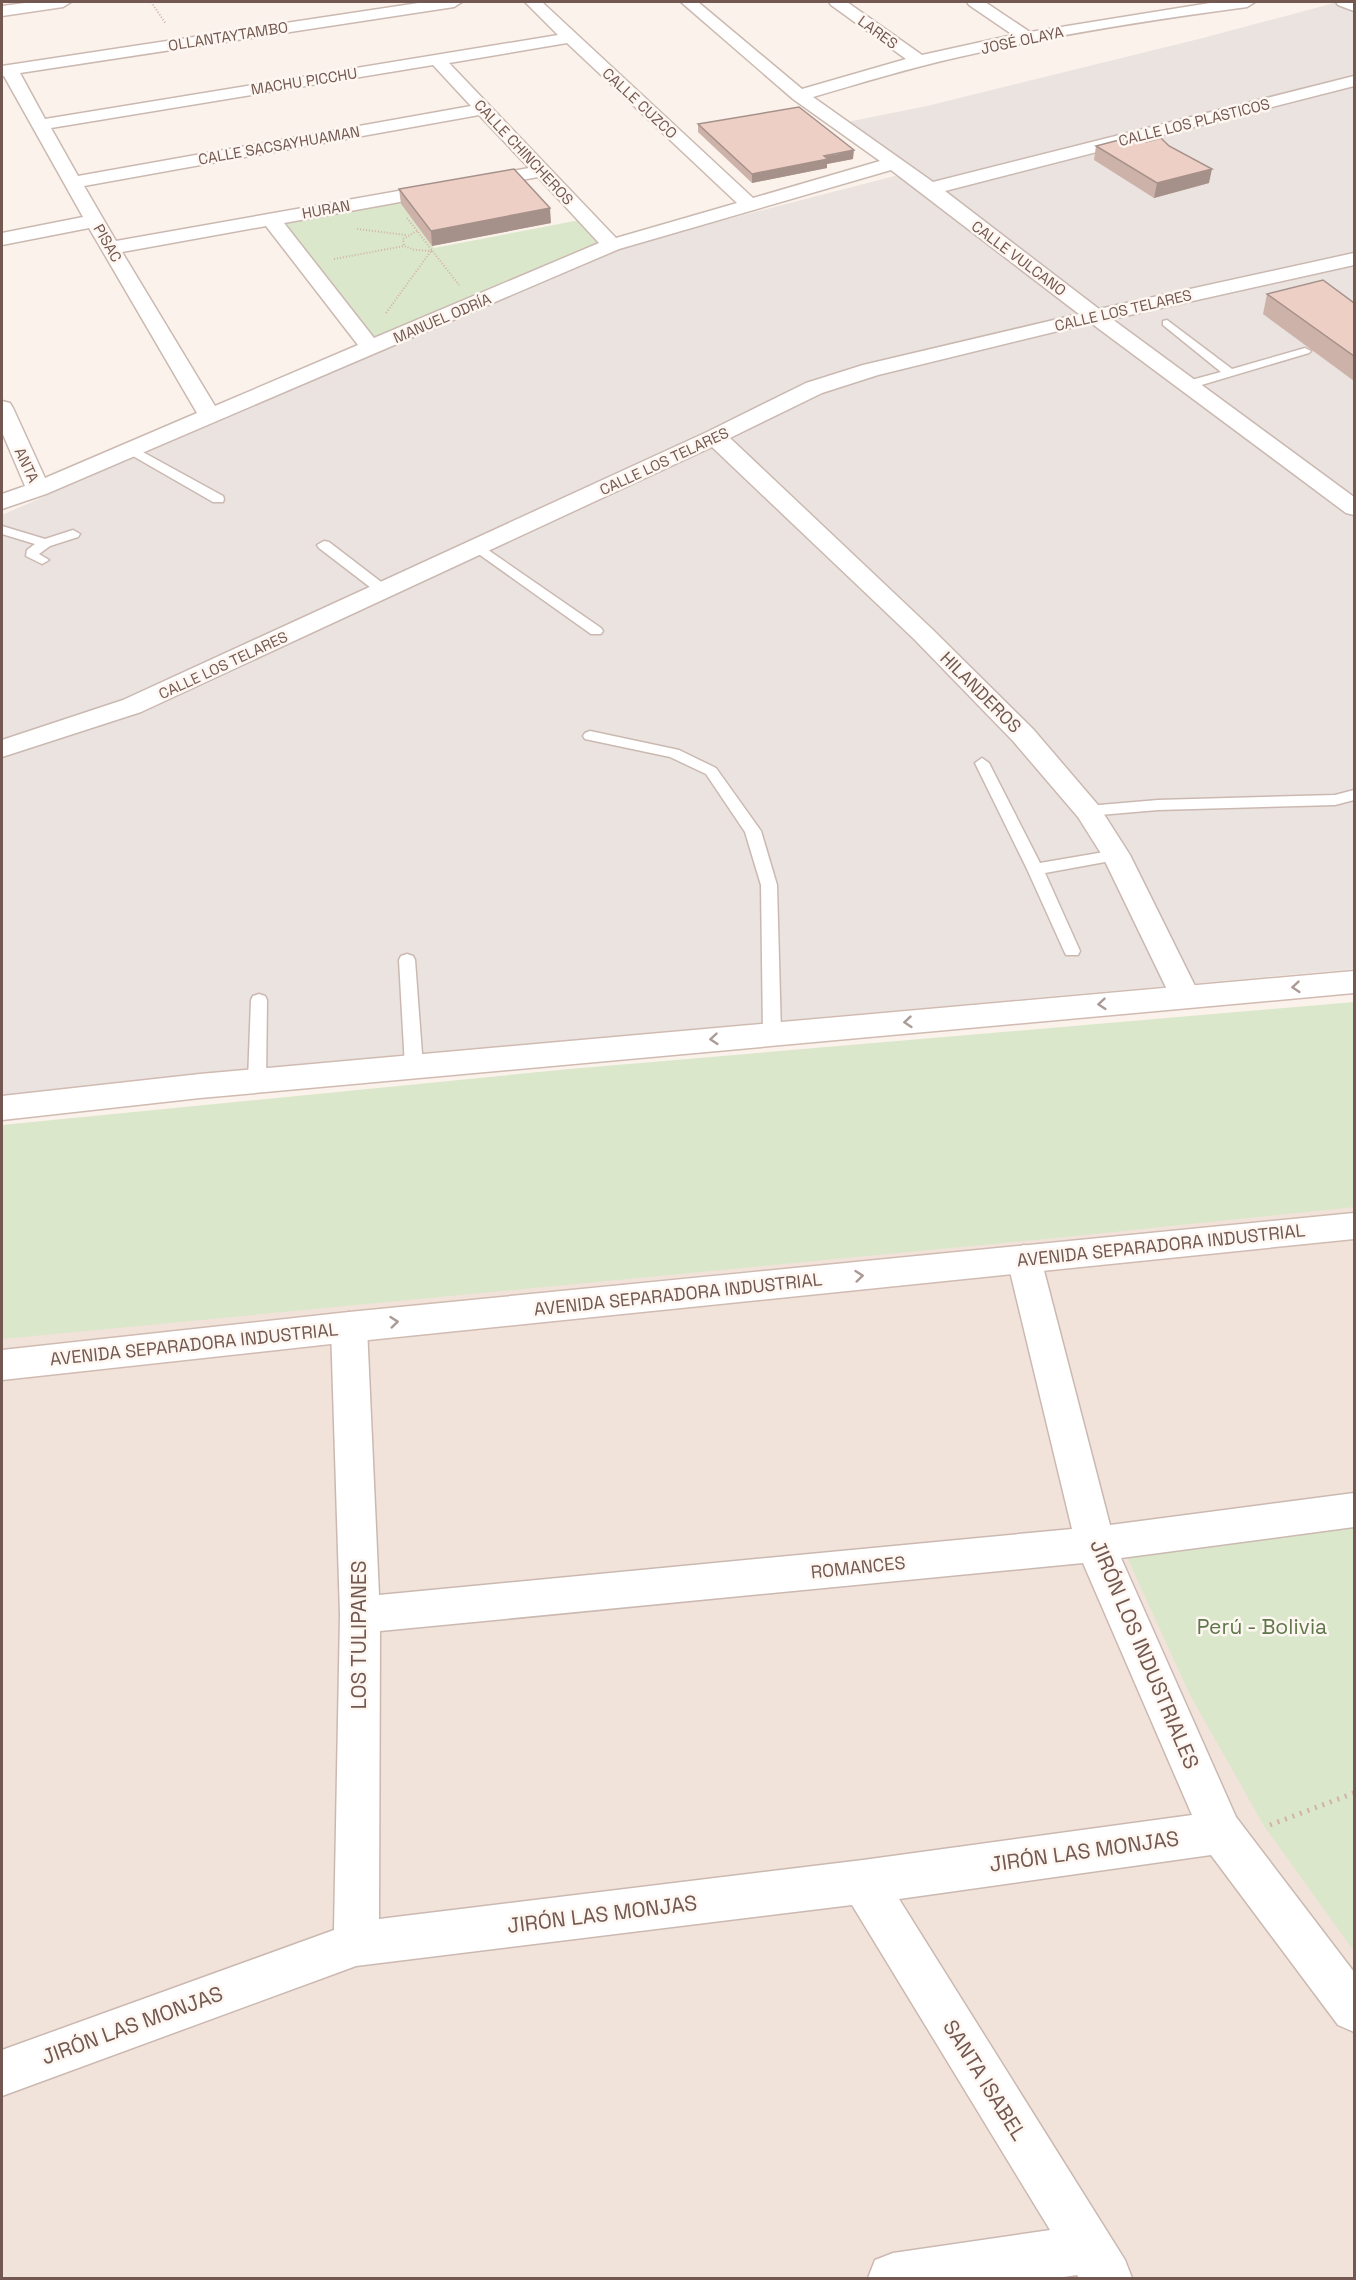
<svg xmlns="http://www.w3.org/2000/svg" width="1356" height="2280" font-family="'Space Grotesk',sans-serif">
	<rect width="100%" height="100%" fill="#faf2eb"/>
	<path fill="#f1e3da" d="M1354 1103V2278H2V1197Z"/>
	<path fill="#eae3e0" d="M1338 2H1354V969L680 1030 2 1099V515L615 248 914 171 847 122 927 106 1203 38Z"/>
	<path fill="#dae7ca" d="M397 199 434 248 580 220 601 241 371 340 280 220Z
		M1354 1002V1207L1065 1237 2 1339V1125L570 1069Z
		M1354 1521V1951L1264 1826 1190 1695 1127 1557 1129 1546Z"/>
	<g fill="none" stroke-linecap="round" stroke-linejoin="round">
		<g stroke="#cbb9b1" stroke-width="3">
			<path id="lane" d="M1167 320 1232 369 1305 348 1311 351 1309 353 1188 389 1182 385 1184 382 1221 372 1163 325V321Z
				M130 445 223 496 224 499 223 502H213L126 452 124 449Z
				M2 526 45 539 73 530 80 534 78 537 50 546 39 554 49 560 42 564 26 556 27 550 35 544 2 534Z
				M324 541 329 542 389 588 391 591 389 594H379L319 548 317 545Z
				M478 543 601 628 603 631 601 634H591L473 550 471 547Z
				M590 731 679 750 716 768 761 831 777 885 781 1034 778 1038 772 1040 766 1038 763 1034 761 885 745 832 706 774 670 757 585 739 583 736 585 733Z
				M982 758 989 763 1040 863 1116 850 1124 855 1116 860 1045 873 1080 951 1078 955H1066L1064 951 1027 869 975 763Z
				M1354 790V800L1335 805 1158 810 1088 816 1080 811 1088 806 1158 800 1335 795Z
				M407 954 413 956 415 960 423 1067 420 1071 414 1073 408 1071 405 1067 399 960 401 956Z
				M259 994 265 996 267 1000 266 1081 263 1086 257 1087 251 1086 248 1081 251 1000 253 996Z"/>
		</g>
		<g stroke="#cbb9b1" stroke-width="3">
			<path id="street" d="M425 2H462L454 7 20 73 45 119 558 35 525 2H542L753 198 880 161 793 99 681 2H698L802 89 906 59 831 5 829 2H847L922 55 1013 35 969 5 967 2H985L1030 32 1216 2H1255L1247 7C1150 20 1053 35 959 57 909 68 861 83 813 97L933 182 1354 76V86L945 191 1099 309 1354 253V265L1112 319 1354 497V515L1346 513 1091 323 878 375 822 393 730 438 932 629 1033 729 1098 805 1130 855 1200 996 1196 1004 1185 1007 1174 1004 1102 855 1078 817 1013 741 914 639 712 447 141 712 2 757V740L123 700 707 432 806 383 863 365 1079 314 891 170 619 249 46 494 2 509V494L25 486 2 432V401L10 403 13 408 45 478 197 413 89 228 2 245V233L83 217 4 76H2V66ZM567 43 737 203 616 238 449 63ZM433 65 471 106 78 176 51 128ZM479 115 529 168 116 241 84 186ZM538 177 599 243 374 338 284 223ZM266 226 358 345 215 406 122 252Z
				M1336 2H1354V11L1338 5Z
				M1024 1245 1036 1249 1041 1259 1110 1525 1354 1493V1527L1121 1558 1236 1817 1354 1972V2032L1338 2025 1211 1855 899 1899 1125 2260 1132 2278H1079L1077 2275 1057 2278H868L875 2260 893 2253 1050 2230 852 1905 356 1966 2 2096V2050L334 1930 340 1615 331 1327 336 1317 349 1312 362 1317 367 1327 379 1595 1072 1529 1007 1259 1012 1249ZM1083 1563 1192 1815 863 1860 379 1919 380 1631Z"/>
		</g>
		<g stroke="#d0bbb2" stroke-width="3">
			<path id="secondary" d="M33 2H71L63 7 2 16V6Z
				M1354 971V993L200 1098 2 1120V1096L200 1074Z
				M1354 1213V1239L349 1342 2 1380V1350L349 1312Z"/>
		</g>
		<path stroke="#d2b2a8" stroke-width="2" stroke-dasharray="1 2" stroke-linecap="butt" d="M151 2 166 24
			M407 218 459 285
			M357 229 406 235
			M417 231 403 239 404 246 415 250 432 251
			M334 259 404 246
			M386 313 431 251"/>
		<path stroke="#d2b2a8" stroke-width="5" stroke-dasharray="2 6" stroke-linecap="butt" d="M1270 1825 1354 1793"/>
		<use href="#lane" fill="#fff" fill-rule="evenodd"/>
		<use href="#street" fill="#fff" fill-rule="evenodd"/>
		<use href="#secondary" fill="#fff" fill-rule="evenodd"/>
	</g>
	<path fill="#ccb2a9" d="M698 124 853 159 827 164V168L752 183 698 132Z
		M1096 146 1209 183 1154 198 1094 160Z
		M399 189 551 223 432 246 401 204Z
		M1267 294 1354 303V381L1263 314Z"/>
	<path fill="#a6918a" d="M854 150 853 159 827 164V168L752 183V174Z
		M1212 169 1209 183 1154 198 1157 183Z
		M550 208 551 223 432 246 431 231Z"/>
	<path fill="#edcfc5" stroke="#a6918a" stroke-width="1.5" d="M799 107 854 150 824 156 828 159 752 174 698 124Z
		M1134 136 1146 142 1161 138 1169 146 1212 169 1157 183 1096 146Z
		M514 169 550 208 431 231 399 189Z
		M1323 280 1354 303V356L1267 294Z"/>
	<defs><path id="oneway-chevron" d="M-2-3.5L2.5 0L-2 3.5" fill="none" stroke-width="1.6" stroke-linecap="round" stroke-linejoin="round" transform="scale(1.5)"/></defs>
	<g stroke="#aa9b96">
		<use href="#oneway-chevron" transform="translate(1296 987) rotate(175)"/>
		<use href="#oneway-chevron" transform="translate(1102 1004) rotate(175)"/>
		<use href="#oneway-chevron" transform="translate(908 1022) rotate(175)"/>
		<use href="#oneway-chevron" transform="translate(714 1039) rotate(175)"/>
		<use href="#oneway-chevron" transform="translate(859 1276) rotate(-6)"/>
		<use href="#oneway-chevron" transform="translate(394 1322) rotate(-6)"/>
	</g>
	<g text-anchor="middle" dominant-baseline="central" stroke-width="5" stroke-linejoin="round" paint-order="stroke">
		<g font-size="15" fill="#725850" stroke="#fdf6f1">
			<text transform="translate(878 32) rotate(36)">LARES</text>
			<text transform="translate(228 36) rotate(-9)">OLLANTAYTAMBO</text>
			<text transform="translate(1022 40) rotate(-12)">JOSÉ OLAYA</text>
			<text transform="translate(304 81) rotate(-9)">MACHU PICCHU</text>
			<text transform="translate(640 103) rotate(43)">CALLE CUZCO</text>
			<text transform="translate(1194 122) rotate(-14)">CALLE LOS PLASTICOS</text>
			<text transform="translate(279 145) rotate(-10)">CALLE SACSAYHUAMAN</text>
			<text transform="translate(524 152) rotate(47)">CALLE CHINCHEROS</text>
			<text transform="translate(326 209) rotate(-10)">HURAN</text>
			<text transform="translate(108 243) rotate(60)">PISAC</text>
			<text transform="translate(1019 258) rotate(37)">CALLE VULCANO</text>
			<text transform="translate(1123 310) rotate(-13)">CALLE LOS TELARES</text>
			<text transform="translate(442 318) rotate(-23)">MANUEL ODRÍA</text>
			<text transform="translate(664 461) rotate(-25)">CALLE LOS TELARES</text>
			<text transform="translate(27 465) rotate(65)">ANTA</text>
			<text transform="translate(223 665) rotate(-25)">CALLE LOS TELARES</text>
		</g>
		<g font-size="18" fill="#725850" stroke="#fdf6f1">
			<text transform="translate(981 692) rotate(45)">HILANDEROS</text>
			<text transform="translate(1161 1245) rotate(-6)">AVENIDA SEPARADORA INDUSTRIAL</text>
			<text transform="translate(678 1294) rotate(-6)">AVENIDA SEPARADORA INDUSTRIAL</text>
			<text transform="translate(194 1344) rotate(-6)">AVENIDA SEPARADORA INDUSTRIAL</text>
			<text transform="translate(858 1567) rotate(-6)">ROMANCES</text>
		</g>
		<g font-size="21" fill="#5e774a" stroke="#fdf6f1">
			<text x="1262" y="1626">Perú - Bolivia</text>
		</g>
		<g font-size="21" fill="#725850" stroke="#fdf6f1">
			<text transform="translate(358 1635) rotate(-90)">LOS TULIPANES</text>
			<text transform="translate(1145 1654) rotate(67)">JIRÓN LOS INDUSTRIALES</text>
			<text transform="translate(1084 1851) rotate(-8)">JIRÓN LAS MONJAS</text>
			<text transform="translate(602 1914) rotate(-7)">JIRÓN LAS MONJAS</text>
			<text transform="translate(132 2025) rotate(-20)">JIRÓN LAS MONJAS</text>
			<text transform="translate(985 2080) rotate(58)">SANTA ISABEL</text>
		</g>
	</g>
	<rect width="1356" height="2280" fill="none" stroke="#725850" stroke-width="6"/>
</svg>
